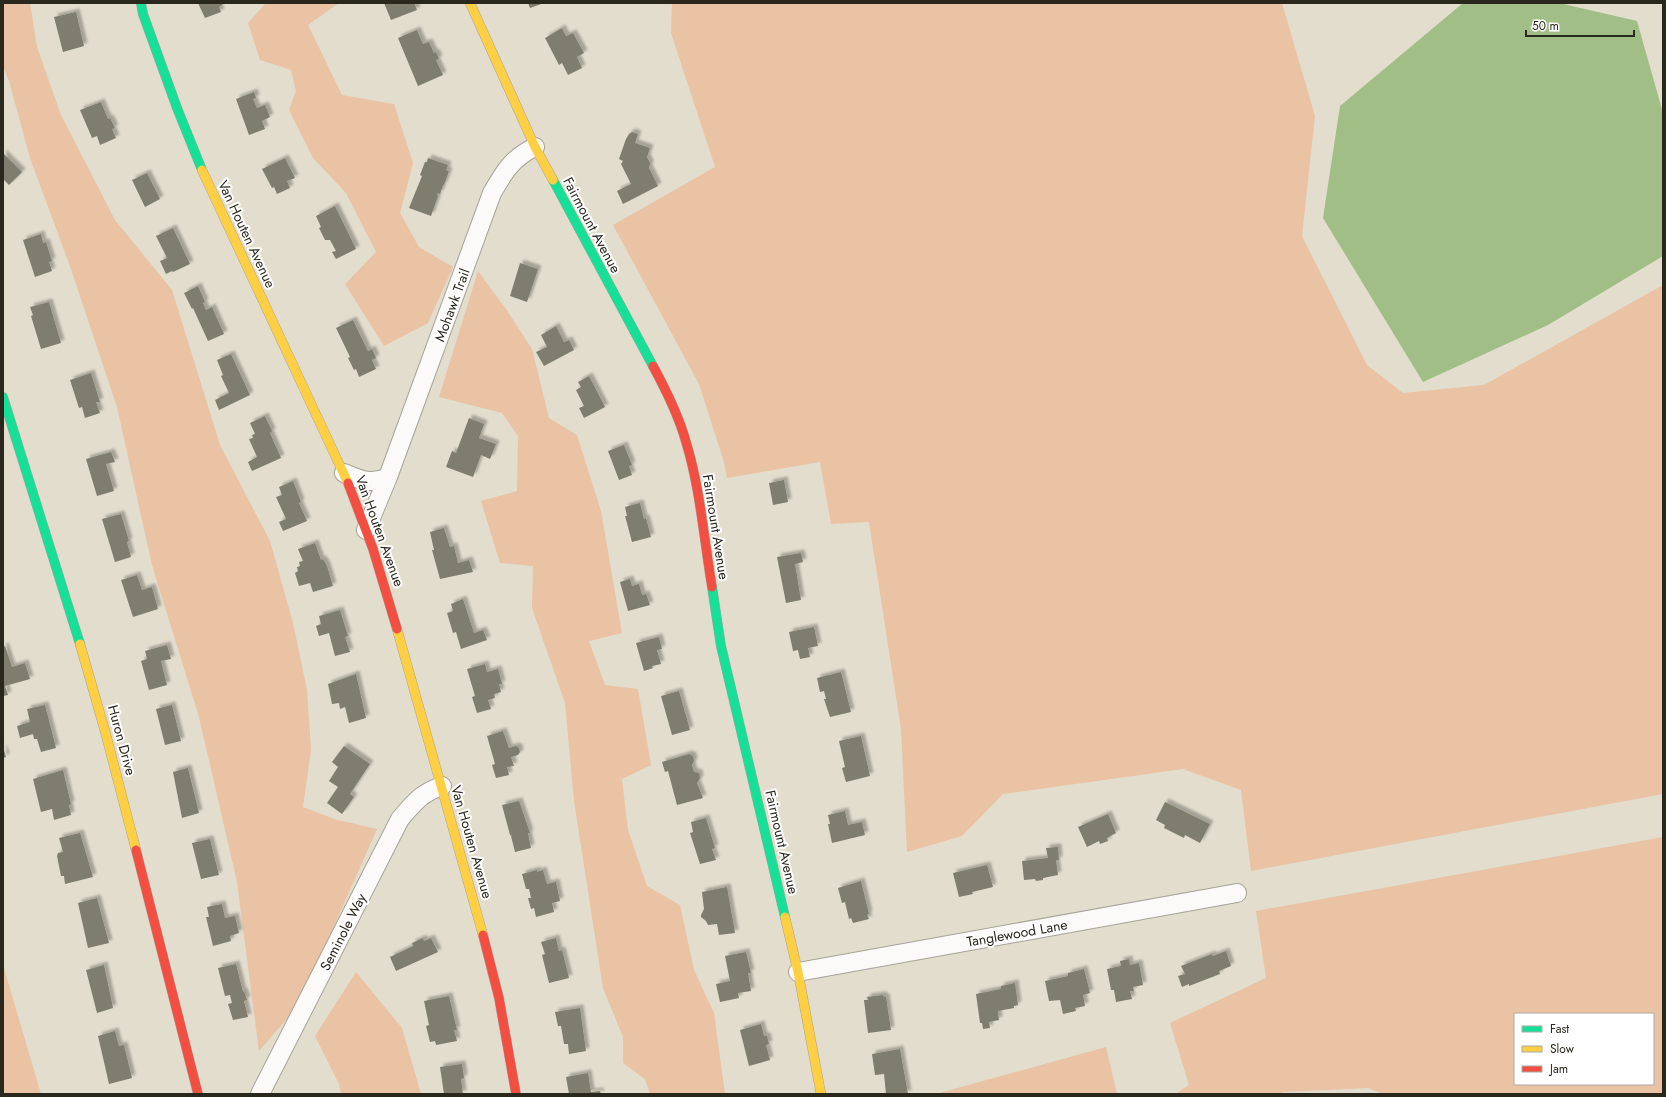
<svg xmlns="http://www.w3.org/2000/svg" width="1666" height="1097" font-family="Jost,sans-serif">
	<defs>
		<filter id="shadow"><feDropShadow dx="3.5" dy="-3.5" stdDeviation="1" flood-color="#0004"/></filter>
	</defs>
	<rect width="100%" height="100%" fill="#e2ddcd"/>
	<path fill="#eac2a4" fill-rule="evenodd" d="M3 3H30L37 47 61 115 115 220 172 290 220 445 270 541 293 623 307 690 311 750 303 807 334 819 377 829 299 1005 259 1051 237 882 199 717 152 565 117 407 71 269 30 158 9 81 3 66Z
		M266 3H339L308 25 342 95 394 104 413 163 400 213 419 247 453 267 428 323 384 346 345 284 376 252 346 193 313 158 289 110 296 91 291 70 260 60 248 23Z
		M672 3H1282L1315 116 1302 236 1367 365 1403 393 1484 385 1663 285V794L1251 871 1241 790 1183 769 1003 794 962 836 907 852 901 729 869 522 831 524 820 462 727 478 724 462 699 384 613 225 715 167 671 33Z
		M478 271 506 309 532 349 549 418 577 435 601 511 622 633 589 641 605 685 638 689 651 765 622 779 628 830 647 886 680 905 694 970 714 1013 725 1094H650L645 1079 623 1063V1037L603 988 574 801 565 703 532 608 533 566 500 563 481 501 517 491 518 436 502 413 439 397Z
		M1663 837V1094H1383L1368 1088 1283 1092 1279 1094H1175L1189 1085 1170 1023 1266 978 1256 911ZM1515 1014H1653V1084H1515Z
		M3 965 41 1094H3Z
		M356 972 402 1028 421 1094H341L339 1084 315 1036Z
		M1106 1047 1117 1094H936Z"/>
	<path fill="#a1be86" d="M1463 3H1559L1637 21 1663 113V256L1548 325 1423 382 1323 218 1340 106Z"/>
	<path fill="#7f7d6d" filter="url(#shadow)" d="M198 3H222L223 4 219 7 221 12 205 18Z
		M384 3H414L417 10 391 20Z
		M528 3H544L530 8Z
		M76 12 84 46 63 52 54 17Z
		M562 28 566 36 573 33 584 53 577 57 582 68 568 75 562 63 559 65 545 38Z
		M417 30 423 44 429 42 434 53 436 52 439 59 436 60 443 75 418 86 398 38Z
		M254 92 256 98 253 99 257 108 265 105 270 117 262 121 265 129 249 135 236 99Z
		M101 102 108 119 110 118 115 128 112 129 116 138 100 145 97 136 92 138 80 110Z
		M632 132 638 134 635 143 650 148 647 157 650 163 649 168 658 186 623 204 617 191 631 184 621 164 623 161 619 159 626 139 629 134Z
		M3 153 22 172 9 185 3 179Z
		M285 158 295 178 287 181 290 188 277 194 274 187 272 188 262 169Z
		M428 158 448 165 446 170 449 171 444 185H443L440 194 438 193 437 195 438 196 431 216 409 208 422 176 420 175 425 162H427Z
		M147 173 160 199 145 207 132 180Z
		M335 206 356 249 336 259 332 252 336 251 330 240H325L319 228 321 227 316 216Z
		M173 228 190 264 173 272 172 271 166 274 160 261 167 258 156 236Z
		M41 234 43 243 46 242 52 261 49 262 52 271 35 277 23 240Z
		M520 263 538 269 527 302 510 296Z
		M198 286 205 302 203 303 206 310 212 307 224 334 208 341 193 308 192 309 184 293Z
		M49 302 61 343 41 349 31 316 33 315 30 307Z
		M353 320 368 351 372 349 376 358 372 360 376 369 359 377 356 369 354 370 348 358 350 357 336 328Z
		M556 326 564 342 569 340 574 350 544 366 536 352 547 347 541 335Z
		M231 354 250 395 219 410 215 400 229 393 221 376 223 375 217 360Z
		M91 373 100 402H96L100 413 85 418 82 407 79 408 70 380Z
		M589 376 605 407 584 418 579 408 584 406 576 390 581 387 578 382Z
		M265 416 272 431 270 433 281 458 252 471 248 462 257 457 249 439 253 438 252 435 255 434 250 423Z
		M469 418 484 424 479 438 496 444 490 459 481 455 473 477 446 467 452 451 456 453Z
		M624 445 632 465 629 466 632 475 619 480 608 451Z
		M111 452 115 462 106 464 114 491 97 496 86 459Z
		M784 480 788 502 773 505 769 483Z
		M293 481 301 502 299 503 307 521 283 531 279 522 286 519 276 497 282 495 279 487Z
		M640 503 644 519 646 518 651 537 632 542 625 516H627L625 507Z
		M121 514 129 541 127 542 131 557 115 562 102 519Z
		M444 528 450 547 454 546 458 563 469 560 473 572 440 579 432 550H434L430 532Z
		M315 543 321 560 323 559 327 566 333 586 313 592 310 583 299 586 295 573 298 571 297 567 300 566 299 562 303 561 298 549Z
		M801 553 803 562 795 564 801 600 786 603 777 557Z
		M137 575 142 590 152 587 158 609 133 617 121 580Z
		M630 579 632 586 639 584 642 595 646 594 650 605 628 611 620 582Z
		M463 599 474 633 483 630 487 640 461 649 456 632 453 633 447 613 453 611 451 604Z
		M340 610 348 636 345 637 350 652 335 656 329 633 319 636 316 626 321 624 319 616Z
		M814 627 818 646 808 648 810 657 800 659 798 650 793 651 789 632Z
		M659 637 662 649 657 650 661 664 652 666 653 668 644 671 636 643Z
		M167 645 171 659 161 661 167 685 149 690 141 661 147 659 145 651Z
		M5 646 12 667 25 663 30 679 5 686 8 695 3 696V647Z
		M485 664 487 672 498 669 502 684H499L501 692 494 694 495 698 488 700 491 709 477 713 472 697 475 696 467 669Z
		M841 672 851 712 830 717 824 699H826L824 691 820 692 817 678Z
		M356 674 366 718 349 723 345 707 340 709 339 703 332 704 328 684Z
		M679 691 690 730 672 735 661 696Z
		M45 705 56 748 41 752 37 739H34L33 734 20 738 17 726 30 722 27 709Z
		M172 705 181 741 165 745 156 709Z
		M503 731 509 748 516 746 519 748 520 752 518 755 511 757 514 766 507 767 509 775 496 778 492 765 495 764 487 736Z
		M861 736 870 776 846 782 842 768 845 767 839 741Z
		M344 746 370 764 350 794 354 797 342 814 327 803 338 787 329 781 338 767 332 762Z
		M3 747 6 757 3 758Z
		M689 754 693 756 694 761 692 765 694 772 699 773 700 778 697 783 703 798 677 805 668 771 665 772 662 762Z
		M188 768 199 813 182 818 173 772Z
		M63 770 71 804 69 805 71 815 54 820 52 809 41 812 33 779Z
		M519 801 530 833H528L531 848 515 852 511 836H512L510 835 502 805Z
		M1165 802 1210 824 1200 843 1185 835 1184 838 1164 828 1165 825 1156 820Z
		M845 811 848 825 862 822 865 835 832 843 828 824H830L828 815Z
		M1108 814 1116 833 1107 838 1108 841 1100 844 1099 841 1087 847 1078 827Z
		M706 818 715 848 712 849 716 860 700 864 690 833 693 832 691 822Z
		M80 833 93 877 65 884 64 876H61L57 856 58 853 63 852 59 838Z
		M210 839 219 875 201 879 192 843Z
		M1058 847 1059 860H1056L1058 875 1043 878V880L1036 881 1035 879 1024 880 1022 861 1048 858 1046 848Z
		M987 865 993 887 972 892 973 894 959 897 953 873Z
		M537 870V872L543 870 547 884 556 882 560 901 552 903 554 912 536 917 534 908 531 909 528 898H531L529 889H526L522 874Z
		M861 881 869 914 867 915 869 919 853 923 851 918 849 919 845 902 842 903 838 888Z
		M727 887 735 933 719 935 717 924 708 925 706 921 701 917V915L704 909 702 892Z
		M97 898 109 943 88 948 78 903Z
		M222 904 225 918 235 916 239 933 230 936 231 941 213 946 206 917H209L207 907Z
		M423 938 424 941 431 938 438 952 396 971 390 957 413 946 412 943Z
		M556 938 559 951 562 950 569 978 549 983 542 955 545 954 541 942Z
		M1226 951 1231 966 1219 971 1220 974 1189 986V984L1182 987 1178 976 1185 974 1181 966 1212 954 1213 956Z
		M746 952 751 973H748L751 991 738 993 739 998 720 1002 716 984 730 981 725 956Z
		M1129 959 1130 965 1139 963 1143 985 1133 987 1134 991H1130L1132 999 1116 1002 1114 990H1111L1107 969 1121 966 1120 961Z
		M236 964 243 992 244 991 247 1000 244 1001 248 1017 233 1020 228 1004 232 1003 230 995 225 996 218 968Z
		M104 965 113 1008 97 1013 86 970Z
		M1084 969 1090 993 1083 995 1085 1006 1075 1008 1076 1011 1063 1014 1060 1000 1049 1001 1045 981 1068 976V973Z
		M1015 983 1018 1005 1014 1006V1008L998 1011 999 1020 989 1022 990 1028 983 1029 982 1023H980L976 994 1001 989V986Z
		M883 995 884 997H886L891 1030 868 1033 864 1000H868L867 997Z
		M449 996 457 1030H454L457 1041 436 1045 435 1041 430 1042 426 1026 429 1025 424 1001Z
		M580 1008 586 1051 569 1054 568 1044H564L561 1026H558L555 1012Z
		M761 1024 764 1036H767L769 1044 766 1045 770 1060 749 1066 740 1030Z
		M115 1031 119 1046 124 1045 132 1078 109 1084 98 1036Z
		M900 1049 908 1094H886L884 1074 875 1075 872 1054Z
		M462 1064 464 1078 461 1079 463 1094H444L440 1067Z
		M588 1073 591 1092 600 1091 601 1094H569L566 1077Z"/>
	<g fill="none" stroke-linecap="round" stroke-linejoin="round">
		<g stroke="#a7a398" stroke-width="20">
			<path id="street" d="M344 473C360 480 372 485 388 477L492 193C504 172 512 158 535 147
				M366 530 388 477
				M798 972 1237 893
				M260 1094 400 819C414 803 421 793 442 786"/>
		</g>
		<g stroke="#a7a398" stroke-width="10">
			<path id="fast" d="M141 3 143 14 177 108 202 170
				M553 180 653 366
				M3 397 80 644
				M712 587 721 646 785 917"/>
		</g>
		<g stroke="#a7a398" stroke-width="10">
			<path id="slow" d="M470 3 535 147 553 180
				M202 170 348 483
				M397 629 483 935
				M80 644 105 731 136 850
				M785 917 798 972 821 1094"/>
		</g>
		<g stroke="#a7a398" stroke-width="10">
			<path id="jam" d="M653 366C666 390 679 416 686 442 700 487 704 540 712 587
				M348 483 373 549 397 629
				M136 850 198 1094
				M483 935 499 998 516 1094"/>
		</g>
		<use href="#street" stroke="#fbfaf8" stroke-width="18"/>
		<use href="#fast" stroke="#16e098" stroke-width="9"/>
		<use href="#slow" stroke="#ffcf43" stroke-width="9"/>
		<use href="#jam" stroke="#f24e42" stroke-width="9"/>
	</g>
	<g text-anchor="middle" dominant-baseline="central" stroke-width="4" stroke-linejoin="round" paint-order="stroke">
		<g font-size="14" fill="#2a271c" stroke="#fff">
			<text transform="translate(592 225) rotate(62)">Fairmount Avenue</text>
			<text transform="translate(247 234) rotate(65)">Van Houten Avenue</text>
			<text transform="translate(452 305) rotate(-70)">Mohawk Trail</text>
			<text transform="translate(716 527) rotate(81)">Fairmount Avenue</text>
			<text transform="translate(380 531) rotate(70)">Van Houten Avenue</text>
			<text transform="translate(122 740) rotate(75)">Huron Drive</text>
			<text transform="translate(472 842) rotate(74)">Van Houten Avenue</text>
			<text transform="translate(782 842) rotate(77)">Fairmount Avenue</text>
			<text transform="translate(343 932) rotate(-63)">Seminole Way</text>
			<text transform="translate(1017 933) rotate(-10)">Tanglewood Lane</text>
		</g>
	</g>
	<rect width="1666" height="1097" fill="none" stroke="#2a271c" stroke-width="8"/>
	<rect x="1514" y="1013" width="140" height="72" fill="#ffffff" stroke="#aaa9a4"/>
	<rect x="1522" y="1026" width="20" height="6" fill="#16e098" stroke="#aaa9a4"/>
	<text x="1550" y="1033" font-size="12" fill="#2a271c">Fast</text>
	<rect x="1522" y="1046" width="20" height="6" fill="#ffcf43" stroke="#aaa9a4"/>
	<text x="1550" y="1053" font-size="12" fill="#2a271c">Slow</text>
	<rect x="1522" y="1066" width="20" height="6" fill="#f24e42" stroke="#aaa9a4"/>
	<text x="1550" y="1073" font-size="12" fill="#2a271c">Jam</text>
	<path d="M1526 30v6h108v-6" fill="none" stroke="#2a271c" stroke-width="2"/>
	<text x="1532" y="30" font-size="12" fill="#2a271c" stroke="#ffffff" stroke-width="3" paint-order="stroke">50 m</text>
</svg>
